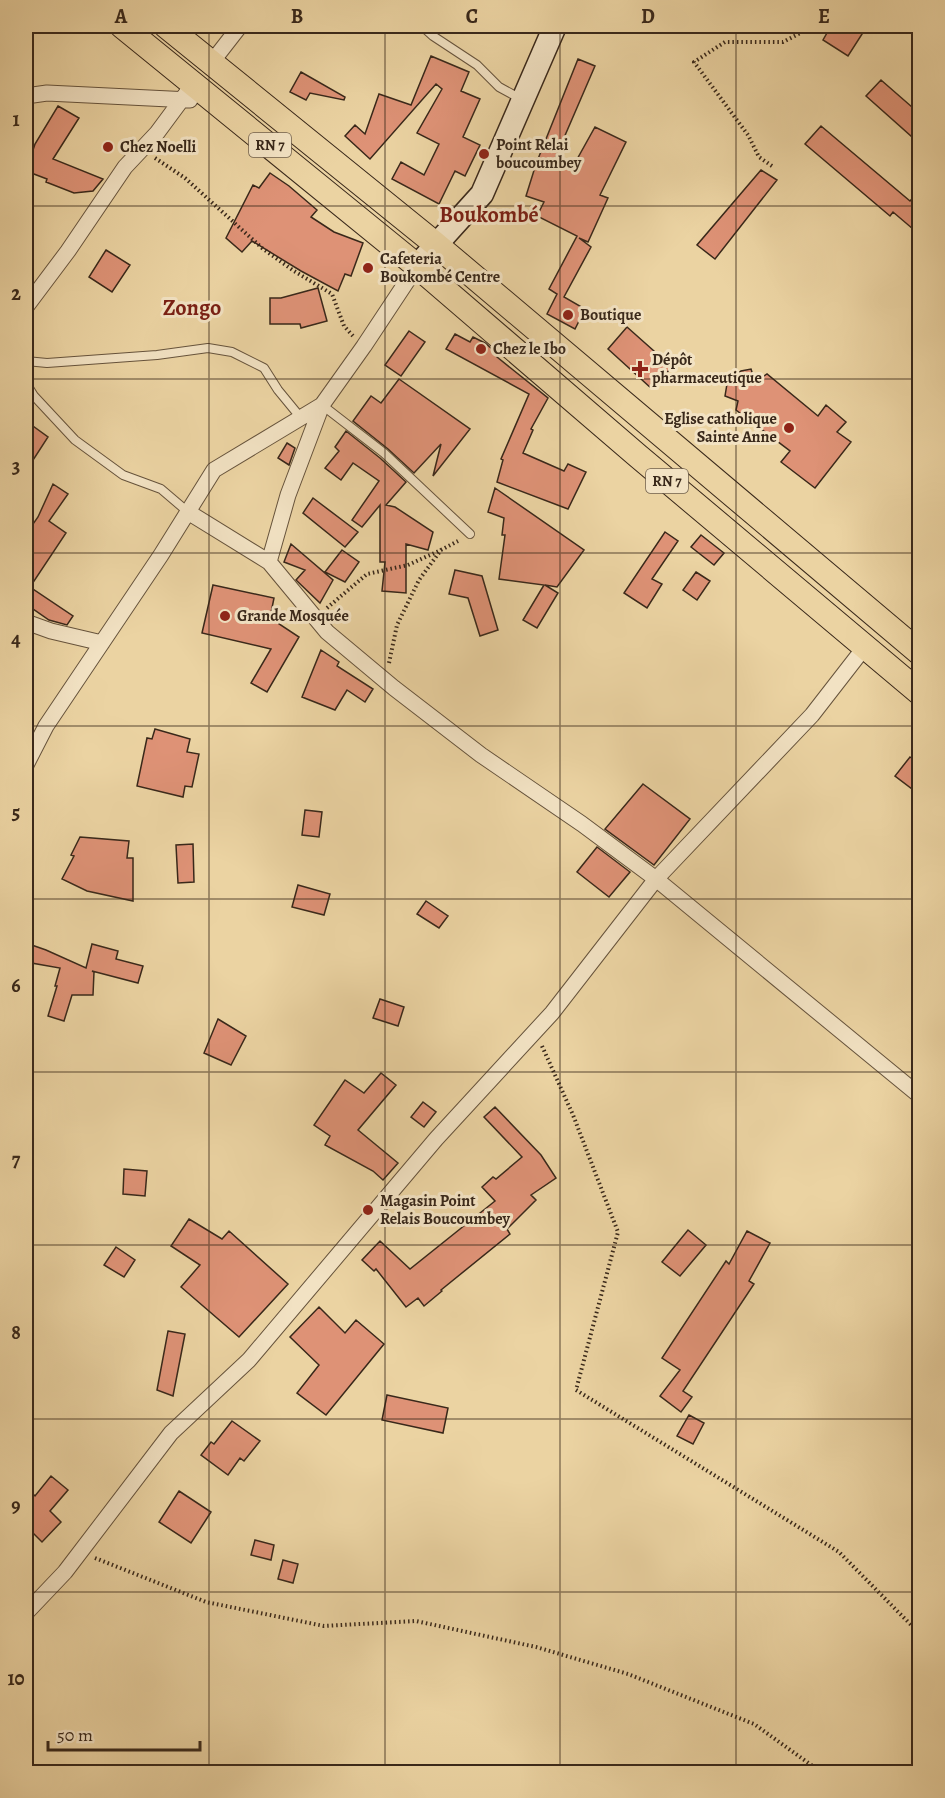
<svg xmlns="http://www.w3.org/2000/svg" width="945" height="1798" font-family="Alegreya,serif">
	<rect width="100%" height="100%" fill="#ebd3a2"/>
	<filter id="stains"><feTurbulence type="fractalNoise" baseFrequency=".00333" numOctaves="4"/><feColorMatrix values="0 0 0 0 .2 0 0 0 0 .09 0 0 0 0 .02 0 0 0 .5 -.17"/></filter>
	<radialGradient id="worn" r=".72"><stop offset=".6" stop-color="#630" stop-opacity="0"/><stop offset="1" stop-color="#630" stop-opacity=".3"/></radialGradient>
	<path fill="#de9276" stroke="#39281a" stroke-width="1.5" d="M831 26H855L864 31 848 56 823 40Z
		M431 56 469 72 461 91 480 99 463 137 480 145 465 176 455 171 439 204 392 179 401 162 424 175 439 144 417 133 442 89 436 84 370 159 345 136 355 125 365 134 379 94 411 105Z
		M578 59 595 66 554 161 571 170 595 127 626 142 600 195 608 198 588 242 579 238 591 247 564 297 585 309 575 329 547 314 557 294 549 289 577 236 537 216 544 202 526 196 536 164Z
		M301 72 345 97 344 100 310 93 306 100 290 92Z
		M881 80 920 114V144L866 96Z
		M58 106 79 118 53 159 103 179 93 191 74 193 46 182 47 179 26 171 35 144Z
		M821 126 910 201 920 190V235L893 212 890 216 805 144Z
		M761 170 777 180 715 259 697 245Z
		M270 173 289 186 317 210 311 217 334 232 363 243 351 276 345 274 338 291 301 271 252 241 242 252 226 238 253 185 259 188Z
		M106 250 130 265 112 292 89 277Z
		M318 288 327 321 301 328 300 324H270V298H281Z
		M627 327 672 367 652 389 608 349Z
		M409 331 425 342 401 376 385 365Z
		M455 334 470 342 473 337 485 343 499 355 497 357 548 398 531 429 533 430 523 453 564 471 568 464 586 472 568 509 497 482 503 460 501 459 529 394 446 349Z
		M751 369 755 382 767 374 818 416 826 405 846 422 837 432 851 442 815 488 781 462 790 451 736 410 738 401 725 396 727 384 733 377 741 371Z
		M399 379 470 429 433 476 441 444 414 473 388 449 353 421 371 396 381 403Z
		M26 421 48 437 26 471Z
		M346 431 380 458 406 482 386 505 395 507 433 532 428 550 406 544V593L382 591 385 562H380V505L362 527 352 520 379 481 353 463 341 480 325 468 339 451 335 447Z
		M287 443 295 448 289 465 278 458Z
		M53 484 68 494 49 521 66 533 30 587 73 616 67 625 49 620 26 604V534L38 517Z
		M495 488 584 550 557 587 545 585 558 593 537 628 523 620 544 585 499 579 505 535H502L504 518 488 512Z
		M313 498 358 532 345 547 303 513Z
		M665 532 678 541 652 579 662 584 647 608 624 593Z
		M701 535 724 553 714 565 691 547Z
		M291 544 333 580 320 603 296 580 305 570 284 562Z
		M342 550 359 562 345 582 325 572Z
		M455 570 482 576 498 630 480 636 468 598 449 594Z
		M696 572 710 581 697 600 683 590Z
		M213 585 274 598 270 618 299 637 267 692 251 683 271 649 202 633Z
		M321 650 339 662 337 666 373 689 365 702 347 690 335 710 302 697Z
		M155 729 190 739 187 752 199 754 192 787 185 786 183 797 137 786 147 738 152 739Z
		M910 757 920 764V795L895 776Z
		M643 784 690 819 654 865 605 829Z
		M305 810 322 812 319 837 302 835Z
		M80 837 129 841 127 858H133V901L87 891 62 879 74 856 71 855Z
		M193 844 194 882 178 883 176 845Z
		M597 847 630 872 609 897 577 872Z
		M298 885 330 894 324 915 292 907Z
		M426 901 448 916 439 928 417 914Z
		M26 943 46 950 86 968 92 944 118 951 116 959 143 966 138 983 92 971 94 972 93 995H72L64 1021 48 1016 57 986H55L60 968 26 962Z
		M380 999 404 1007 398 1026 373 1018Z
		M218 1019 246 1036 231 1065 204 1053Z
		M381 1073 396 1085 358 1130 398 1163 383 1180 373 1171 325 1145 330 1136 314 1125 345 1080 364 1093Z
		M423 1102 436 1112 424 1127 411 1117Z
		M495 1107 541 1155 556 1178 531 1195 536 1200 507 1229 510 1234 441 1290 442 1291 424 1306 418 1298 406 1307 376 1269 374 1271 362 1260 380 1241 410 1269 495 1201 482 1187 493 1177 496 1179 522 1157 484 1117Z
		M124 1169 147 1171 145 1196 123 1194Z
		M189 1219 222 1239 229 1231 288 1284 239 1337 181 1287 200 1265 171 1246Z
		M688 1230 706 1245 680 1276 662 1262Z
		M747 1231 770 1243 749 1281 754 1284 683 1391 692 1397 681 1412 660 1396 680 1370 662 1358 726 1261 729 1264Z
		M116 1247 135 1260 124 1277 104 1265Z
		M319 1307 345 1333 356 1320 384 1344 326 1415 297 1393 319 1365 290 1337Z
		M168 1331 185 1334 173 1396 157 1390Z
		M387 1395 448 1408 443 1433 382 1420Z
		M689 1415 704 1423 693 1444 677 1436Z
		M232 1421 260 1441 244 1461 240 1458 228 1475 201 1455 211 1442 214 1444Z
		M51 1476 68 1490 50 1511 61 1522 42 1542 26 1526V1487L35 1496Z
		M179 1491 211 1512 191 1543 159 1522Z
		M255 1540 274 1545 271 1560 251 1555Z
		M283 1560 298 1564 293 1583 278 1579Z"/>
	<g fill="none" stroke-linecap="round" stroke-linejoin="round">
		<g stroke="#66533c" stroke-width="10">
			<path id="service" d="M422 26 433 36 477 65 499 87 521 99
				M26 361 47 363 157 355 208 348 232 352 264 368 278 390 301 418
				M26 383 34 396 75 440 123 475 161 489 188 512
				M322 405 384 453 470 534"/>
		</g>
		<g stroke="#66533c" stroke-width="17">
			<path id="minor" d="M212 62 240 26
				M26 96 47 93 190 100
				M26 307 68 251 125 167 157 133 194 83
				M188 512 269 562 327 632 394 688 481 755 582 824 656 879 920 1096
				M269 562 288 495 322 405
				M26 622 51 631 102 643
				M26 765 46 726 161 555 214 470 322 405 364 346 417 266
				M26 1613 65 1572 171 1433 249 1360 436 1139 552 1013 656 879 812 715 864 648"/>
		</g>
		<g stroke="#39281a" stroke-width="25">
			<path id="secondary" d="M417 266 482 194 555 26"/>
		</g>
		<g stroke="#39281a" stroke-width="26">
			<path id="primary" d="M122 26 417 266 638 456 920 693
				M166 26 433 242 920 653"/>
		</g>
		<path stroke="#39281a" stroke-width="4" stroke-dasharray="1.5 3" stroke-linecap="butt" d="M155 158 185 178 262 248 294 271 332 294 344 326 353 336
			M772 166 759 157 748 135 694 62 725 42H783L814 26
			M327 608 367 574 408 565 441 550
			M389 663 397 625 419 580 441 550 458 541
			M542 1046 573 1115 618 1232 576 1390 839 1552 920 1634
			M95 1558 206 1602 324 1626 416 1621 536 1647 628 1674 754 1724 821 1772"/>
		<use href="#service" stroke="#f2e2c3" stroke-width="8"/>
		<use href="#minor" stroke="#f2e2c3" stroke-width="15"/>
		<use href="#secondary" stroke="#f2e2c3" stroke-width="22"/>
		<use href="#primary" stroke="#ebd3a2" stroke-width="24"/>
	</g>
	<path fill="none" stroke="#39281a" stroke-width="1.5" stroke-opacity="0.55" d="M209 26V1772M385 26V1772M560 26V1772M736 26V1772M26 206H920M26 379H920M26 553H920M26 726H920M26 899H920M26 1072H920M26 1245H920M26 1419H920M26 1592H920"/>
	<g fill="#8f2418" stroke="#f2e2c3" stroke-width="2">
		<circle cx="108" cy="147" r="6"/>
		<circle cx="484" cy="154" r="6"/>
		<circle cx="368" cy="268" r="6"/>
		<circle cx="568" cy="315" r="6"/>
		<circle cx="481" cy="349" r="6"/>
		<path d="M637 360h6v6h6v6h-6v6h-6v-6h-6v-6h6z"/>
		<circle cx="789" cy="428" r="6"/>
		<circle cx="225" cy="616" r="6"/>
		<circle cx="368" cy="1210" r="6"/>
	</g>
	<g text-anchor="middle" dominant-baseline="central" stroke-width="6" stroke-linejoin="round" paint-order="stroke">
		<g fill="#f2e2c3" stroke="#70604d" stroke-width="1.5">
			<rect x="249" y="133" width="42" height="24" rx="4.5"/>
			<rect x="646" y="469" width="42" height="24" rx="4.5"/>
		</g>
		<g font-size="15" font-weight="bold" fill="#39281a">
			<text x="270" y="145">RN 7</text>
			<text x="667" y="481">RN 7</text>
		</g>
		<g font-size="16" font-weight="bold" fill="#39281a" stroke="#f2e2c3" text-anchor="start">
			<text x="496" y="145">Point Relai<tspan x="496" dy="18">boucoumbey</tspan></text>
			<text x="120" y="147">Chez Noelli</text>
			<text x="380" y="259">Cafeteria<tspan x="380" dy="18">Boukombé Centre</tspan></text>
			<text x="580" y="315">Boutique</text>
			<text x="493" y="349">Chez le Ibo</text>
			<text x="652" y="360">Dépôt<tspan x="652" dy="18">pharmaceutique</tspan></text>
			<text x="777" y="419" text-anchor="end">Eglise catholique<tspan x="777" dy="18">Sainte Anne</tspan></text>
			<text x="237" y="616">Grande Mosquée</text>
			<text x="380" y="1201">Magasin Point<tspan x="380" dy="18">Relais Boucoumbey</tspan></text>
		</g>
		<g font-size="22" font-weight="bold" fill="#7a1f14" stroke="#f2e2c3">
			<text x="489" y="215">Boukombé</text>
			<text x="192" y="308">Zongo</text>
		</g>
	</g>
	<rect width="945" height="1798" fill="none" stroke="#ebd3a2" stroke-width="66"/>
	<path d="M48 1741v9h152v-9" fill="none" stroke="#39281a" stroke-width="3"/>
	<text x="57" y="1741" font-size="18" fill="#39281a" stroke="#f2e2c3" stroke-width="4.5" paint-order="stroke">50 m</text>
	<rect x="33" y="33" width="879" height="1732" fill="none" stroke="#39281a" stroke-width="2"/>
	<g font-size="20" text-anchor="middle" font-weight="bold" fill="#39281a">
		<text x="121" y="23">A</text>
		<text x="297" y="23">B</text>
		<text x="472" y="23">C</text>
		<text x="648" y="23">D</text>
		<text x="824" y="23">E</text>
		<text x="16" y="126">1</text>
		<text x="16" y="300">2</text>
		<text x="16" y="473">3</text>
		<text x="16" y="646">4</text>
		<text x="16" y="819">5</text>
		<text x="16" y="992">6</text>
		<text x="16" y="1166">7</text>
		<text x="16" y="1339">8</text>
		<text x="16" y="1512">9</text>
		<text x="16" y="1685">10</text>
	</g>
	<rect width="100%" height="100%" filter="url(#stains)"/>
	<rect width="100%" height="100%" fill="url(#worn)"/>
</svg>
